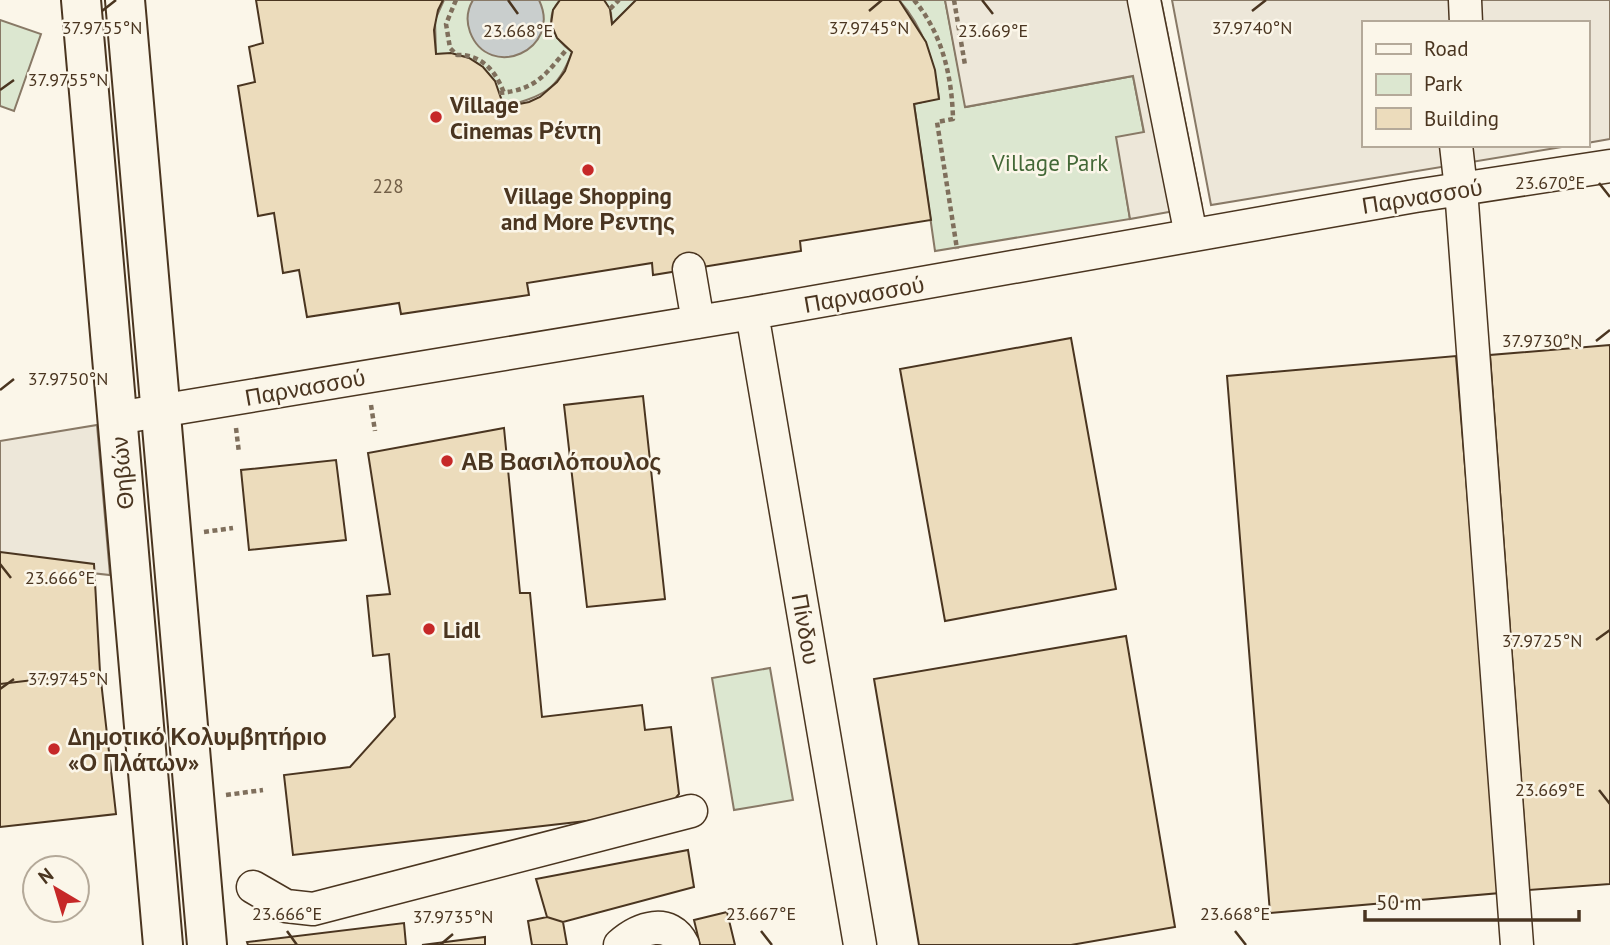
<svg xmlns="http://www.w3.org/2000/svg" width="1610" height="945" font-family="'PT Sans',sans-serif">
	<rect width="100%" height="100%" fill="#fbf6e9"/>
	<path fill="#dce7d0" stroke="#887966" stroke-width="2" d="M444 0H560C542 20 555 40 572 52 558 91 542 96 504 107 492 71 477 51 436 54L435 20Z
		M604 0H636L612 24 611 13Z
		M899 0H945L966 107 1133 76 1144 133 1117 138 1130 219 935 251 914 104 939 98C934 62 924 28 899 0Z
		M0 20 41 34 14 111 0 106Z
		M770 668 793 800 734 810 712 678Z"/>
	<path fill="#ede7d9" stroke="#887966" stroke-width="2" d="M945 0H1161L1202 206 1130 219 1116 137 1144 132 1133 76 965 107Z
		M1172 0H1610V139L1587 143V23H1363V145H1574L1211 205Z
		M97 425 110 575 0 563V441Z"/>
	<path fill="#c9cecd" stroke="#887966" stroke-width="2" d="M473 0H539C563 50 489 82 470 32 466 21 467 10 473 0Z"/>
	<path fill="#ecdcbc" stroke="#4a3520" stroke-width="2" d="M256 0H443L438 10 434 30 436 54 451 53 469 58 483 67 495 81 504 107 529 102 540 97 557 82 565 71 572 52 557 38 551 24 553 10 560 0H604L610 9 612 24 636 0H899L926 42 935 70 939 99 914 104 931 220 800 241 801 251 653 275 652 263 527 283 529 295 401 314 399 303 307 317 299 270 283 273 274 213 258 216 238 86 255 82 249 47 263 43Z
		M1071 338 1116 589 945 621 900 369Z
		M1610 345V884L1529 890 1490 355Z
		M1456 356 1500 893 1270 913 1227 376Z
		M643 396 665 599 587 607 564 405Z
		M504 428 520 593H530L542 717 642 705 645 730 671 727 679 794 664 812 293 855 284 775 350 767 395 717 389 654 373 656 367 596 390 594 368 453Z
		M336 460 346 540 249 550 241 470Z
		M0 552 94 564 100 672 0 684Z
		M1126 636 1175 927 1071 945H919L874 679Z
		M100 672 116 814 0 827V684Z
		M688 850 694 887 563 922 547 917 536 879Z
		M727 912 735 945H700L694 920Z
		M547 917 563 922 567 945H532L528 921Z
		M404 923 406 945H248L247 942Z
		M485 937V945H422Z"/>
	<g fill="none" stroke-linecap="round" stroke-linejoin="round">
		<g stroke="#4a3520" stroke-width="35">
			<path id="minor" d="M1144 0 1191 235
				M1465 0 1466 23
				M1456 145 1461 189 1517 945
				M689 269 698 322
				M752 313 860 945
				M117 418 752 313 1415 196 1610 166
				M253 887 286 906 313 909 691 811
				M620 945C639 928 670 917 683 945"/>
		</g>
		<g stroke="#4a3520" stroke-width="42">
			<path id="major" d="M81 0 163 945
				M125 0 207 945"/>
		</g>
		<path stroke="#7f6f5c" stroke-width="4.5" stroke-dasharray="5 3.5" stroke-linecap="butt" d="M456 0 446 24 450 48 457 55C481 54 496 71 504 93
			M914 0C942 33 952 76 953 119L937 122 957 249
			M954 0 965 65
			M610 9 619 0
			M499 93C536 90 545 75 567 49
			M371 405 375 431
			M236 428 239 453
			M204 532 233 528
			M226 795 263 790"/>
		<use href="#minor" stroke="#fbf6e9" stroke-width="32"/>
		<use href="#major" stroke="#fbf6e9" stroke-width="38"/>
	</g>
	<path fill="none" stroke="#4a3520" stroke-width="2.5" d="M508 0 518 14M982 0 993 14M102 11 116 0M869 11 882 0M1252 11 1266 0M0 90 14 80M1599 183 1610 197M1596 341 1610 330M0 390 14 379M0 564 11 578M1596 640 1610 630M0 689 14 679M1599 790 1610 804M287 931 297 945M761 931 772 945M1235 931 1246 945M440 945 453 934"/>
	<g fill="#c62828" stroke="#fbf6e9" stroke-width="2.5">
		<circle cx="436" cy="117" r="7"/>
		<circle cx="588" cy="170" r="7"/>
		<circle cx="447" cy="461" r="7"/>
		<circle cx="429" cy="629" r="7"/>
		<circle cx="54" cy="749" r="7"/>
	</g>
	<g text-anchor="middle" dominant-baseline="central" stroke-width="5" stroke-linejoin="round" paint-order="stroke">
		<g font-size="19" fill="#725f47">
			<text x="388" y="186">228</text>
		</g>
		<g font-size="23" font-weight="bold" fill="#4a3520" stroke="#fbf6e9" text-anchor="start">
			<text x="450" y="104">Village<tspan x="450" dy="26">Cinemas Ρέντη</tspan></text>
			<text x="588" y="195" text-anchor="middle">Village Shopping<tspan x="588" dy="26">and More Ρεντης</tspan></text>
			<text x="461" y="461">ΑΒ Βασιλόπουλος</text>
			<text x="443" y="629">Lidl</text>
			<text x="68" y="736">Δημοτικό Κολυμβητήριο<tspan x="68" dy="26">«Ο Πλάτων»</tspan></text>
		</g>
		<g font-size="23" fill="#436837" stroke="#fbf6e9">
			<text x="1050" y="162">Village Park</text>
		</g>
		<g font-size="23" fill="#4a3520" stroke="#fbf6e9">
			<text transform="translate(1422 196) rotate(-9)">Παρνασσού</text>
			<text transform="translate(864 294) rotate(-10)">Παρνασσού</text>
			<text transform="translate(305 387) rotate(-10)">Παρνασσού</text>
			<text transform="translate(122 473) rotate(-95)">Θηβών</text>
			<text transform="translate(806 629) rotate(80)">Πίνδου</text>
		</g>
	</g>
	<g font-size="18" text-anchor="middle" fill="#4a3520" stroke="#fbf6e9" stroke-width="5" stroke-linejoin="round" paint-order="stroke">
		<text x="869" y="34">37.9745°N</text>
		<text x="102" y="34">37.9755°N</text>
		<text x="1252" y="34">37.9740°N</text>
		<text x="518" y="37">23.668°E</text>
		<text x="993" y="37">23.669°E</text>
		<text x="68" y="86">37.9755°N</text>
		<text x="1550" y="189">23.670°E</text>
		<text x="1542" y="347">37.9730°N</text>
		<text x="68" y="385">37.9750°N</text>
		<text x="60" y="584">23.666°E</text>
		<text x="1542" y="647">37.9725°N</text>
		<text x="68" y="685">37.9745°N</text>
		<text x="1550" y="796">23.669°E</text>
		<text x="287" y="920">23.666°E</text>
		<text x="761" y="920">23.667°E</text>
		<text x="1235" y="920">23.668°E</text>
		<text x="453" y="923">37.9735°N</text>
	</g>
	<rect x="1362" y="21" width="228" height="126" fill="#fbf6e9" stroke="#b4a999" stroke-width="2"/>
	<rect x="1376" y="44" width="35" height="10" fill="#fbf6e9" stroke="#b4a999" stroke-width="2"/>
	<text x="1424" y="56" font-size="21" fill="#4a3520">Road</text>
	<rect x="1376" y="74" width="35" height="21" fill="#dce7d0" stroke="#b4a999" stroke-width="2"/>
	<text x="1424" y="91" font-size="21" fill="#4a3520">Park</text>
	<rect x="1376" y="108" width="35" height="21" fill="#ecdcbc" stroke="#b4a999" stroke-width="2"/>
	<text x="1424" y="126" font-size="21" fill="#4a3520">Building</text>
	<g transform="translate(56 889) rotate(322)"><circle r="33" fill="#fbf6e9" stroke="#b4a999" stroke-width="2"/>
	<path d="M0-5L12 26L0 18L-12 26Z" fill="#c62828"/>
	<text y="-10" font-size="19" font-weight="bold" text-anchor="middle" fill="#4a3520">N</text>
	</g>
	<path d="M1365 910v10h214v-10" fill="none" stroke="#4a3520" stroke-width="3.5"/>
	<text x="1376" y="910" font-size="21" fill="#4a3520" stroke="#fbf6e9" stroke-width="5" paint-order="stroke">50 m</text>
</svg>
